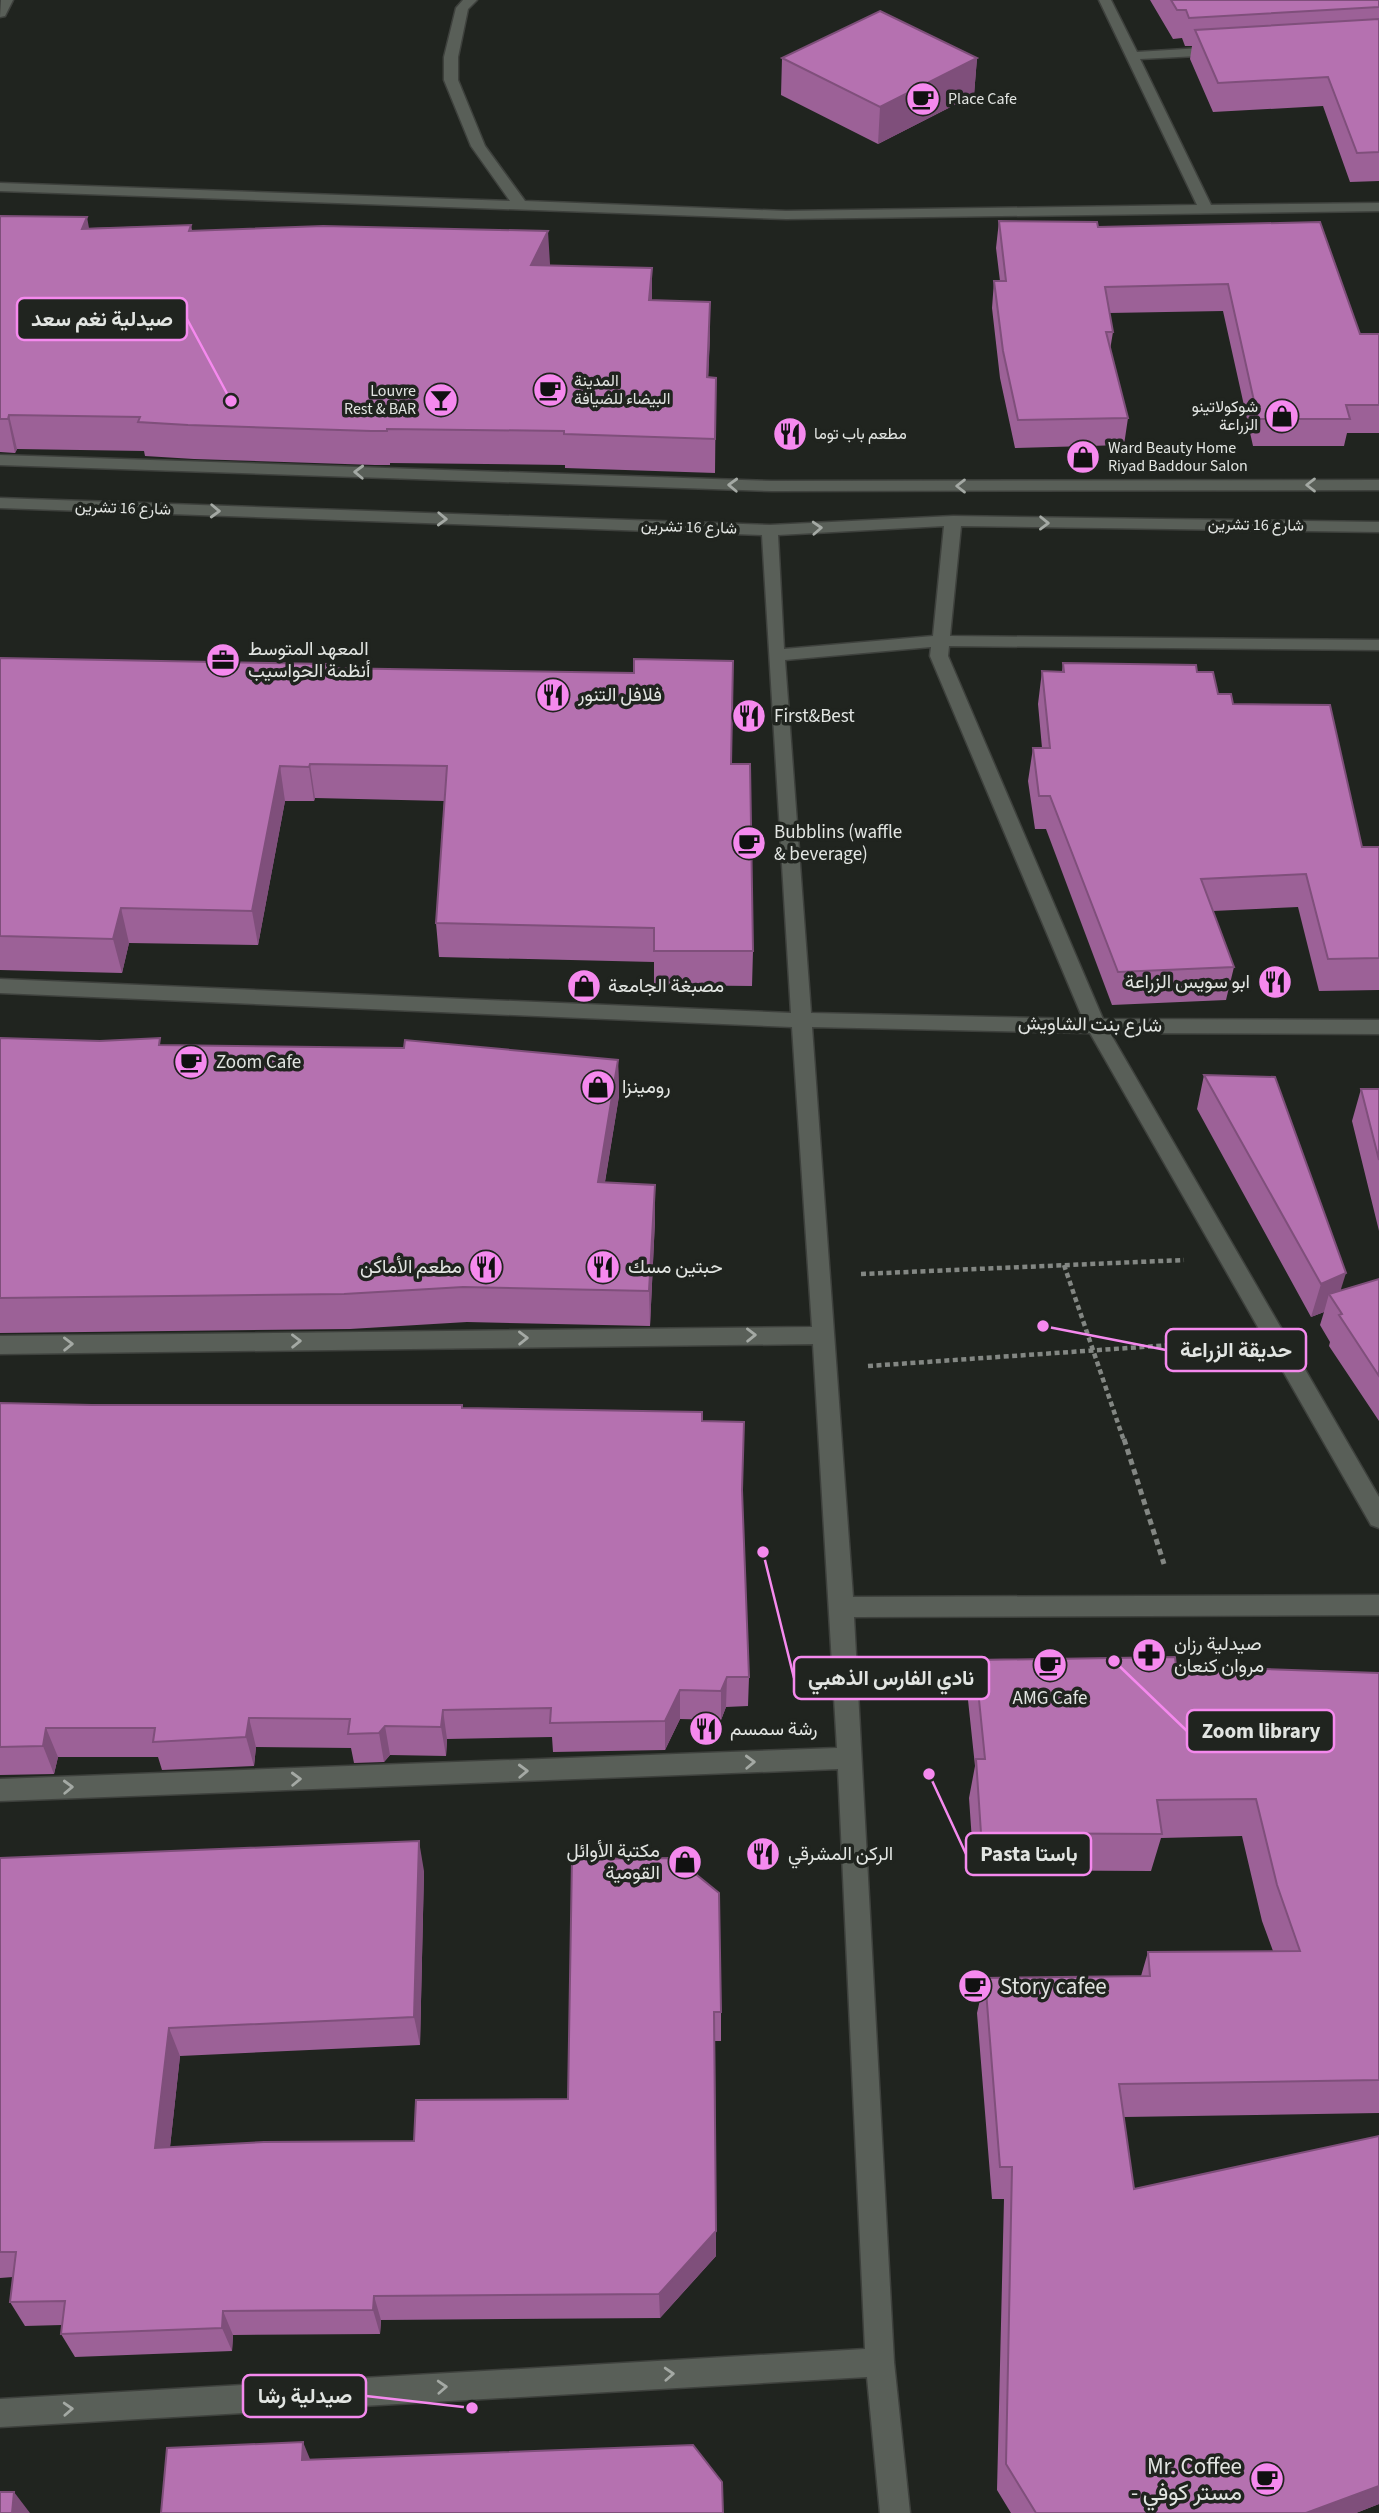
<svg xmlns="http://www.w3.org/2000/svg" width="1379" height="2513" font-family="'Source Sans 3',Vazirmatn,sans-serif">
	<rect width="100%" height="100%" fill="#20241f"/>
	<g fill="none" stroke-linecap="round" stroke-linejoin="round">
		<g stroke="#3e413d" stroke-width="3">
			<path id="minor" d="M1 0H13L5 16 0 17Z
				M463 0H477L468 9 458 57V80L485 146 525 201 786 211 1197 205 1099 0H1111L1137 52 1217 47 1224 51 1217 55 1140 59 1211 205 1379 203V211L786 219 0 191V183L510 201 471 146 444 80V57L456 8Z
				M0 455 772 481 1379 480V490L772 491 0 465Z
				M0 498 770 525 953 516 1379 522V532L961 526 950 636 1379 640V650L949 646 948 656 1103 1019 1379 1020V1034L1110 1033 1379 1497V1528L1371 1525 1090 1033 812 1027 853 1597 1379 1595V1615L854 1617 894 2362 910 2513H880L867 2377 0 2427V2399L865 2349 838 1769 0 1801V1779L837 1748 813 1344 0 1354V1336L812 1327 792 1027 0 993V979L791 1013 762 535 0 508ZM944 526 933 636 784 649 778 535ZM931 647 930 656 1083 1019 811 1013 785 660Z"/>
		</g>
		<path stroke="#838783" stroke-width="4.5" stroke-dasharray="5 3.5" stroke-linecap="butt" d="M1064 1265 1124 1441
			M861 1274 1184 1260
			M868 1366 1229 1341"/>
		<path stroke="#838783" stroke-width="5" stroke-dasharray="6 4.5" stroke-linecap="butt" d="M1124 1439 1164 1564"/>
		<use href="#minor" fill="#595f58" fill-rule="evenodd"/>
	</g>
	<path fill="#9c6197" d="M1150 0H1379V181L1350 182 1323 106 1213 112 1190 59 1192 46H1185L1182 38 1173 39Z
		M782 58H977L974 95 878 144 781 95Z
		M0 216 89 228 191 225 192 231 550 264 549 266 652 268V300L710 335 708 377 716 378 715 473 565 468V465L390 463V465H375L194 459 145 456 144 451 17 449 15 453 0 452Z
		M999 221 1098 227 1360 334H1379V433H1347L1344 446H1253L1223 311 1109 313 1113 332 1110 350 1128 418 1124 445 1015 448 1000 378 992 308 994 281H1000L996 248Z
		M0 658 329 664V668L732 764 753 951 752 986 654 985V962L439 957 436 923 444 801 315 798 314 801H285L258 945 129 943 122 973 0 970Z
		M1063 663 1197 672 1218 694 1233 704 1362 847H1379V990L1319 991 1298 907 1213 911 1234 967 1226 1000 1112 1005 1046 829H1035L1028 781 1033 748H1042L1038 704 1042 671 1062 672Z
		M0 1038 161 1045 618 1060 619 1096 605 1182 655 1185V1220L650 1326 467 1322 350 1329 0 1333Z
		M1204 1075 1341 1290 1379 1279V1421L1329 1346 1330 1342 1320 1325 1324 1312 1311 1317 1197 1109Z
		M1361 1089H1379V1231L1352 1121Z
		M0 1403 92 1405 462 1408 702 1421 742 1495 749 1677 748 1706 726 1707 721 1720 680 1719 665 1750 553 1752 552 1737 447 1739 446 1756 390 1755 384 1762 354 1763 351 1748 256 1747 254 1766 162 1770 158 1757H58L54 1774 0 1775Z
		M975 1660 1379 1673V2113L1124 2117 1134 2189 1379 2136V2504L1356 2513H1011L997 2490 1004 2199H992L977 2013 985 1978 1141 1976 1148 1952 1273 1951 1262 1921 1242 1836 1161 1838 1151 1871 974 1870 969 1798 975 1766 968 1700Z
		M0 1858 424 1871 420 2045 180 2056 170 2147 414 2141 568 2099 572 1859 721 2012V2041H715L716 2256 660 2318 381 2320 380 2334 233 2335 232 2351 75 2357 61 2334 62 2325 25 2326 10 2302 13 2277 0 2278Z"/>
	<path fill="#7f4f7b" d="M977 58 974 95 878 144 880 107Z
		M87 217 93 250 82 229Z
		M548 231 550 264 533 299 531 265Z
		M652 268V302L649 300Z
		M710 302V335L707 411V377Z
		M9 415 17 449 15 453 8 419Z
		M310 764 315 798 314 801 309 767Z
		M280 766 285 801 258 945 252 911Z
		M121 908 129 943 122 973 113 939Z
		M618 1060 619 1096 599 1217 598 1182Z
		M655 1185V1220L650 1326 649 1291Z
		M1346 1273 1336 1305 1329 1294 1324 1312 1311 1317 1321 1284Z
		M727 1677 726 1707 721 1720V1691Z
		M680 1690V1719L665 1750V1721Z
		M443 1710 447 1739 446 1756 441 1727Z
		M249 1718 256 1747 254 1766 246 1737Z
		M385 1726 390 1755 384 1762 379 1733Z
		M46 1728 58 1757 54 1774 43 1746Z
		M419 1841 424 1871 420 2045 414 2017Z
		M169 2028 180 2056 167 2174 155 2148Z
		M716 2231V2256L660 2318 659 2294Z
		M374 2296 381 2320 380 2334 373 2310Z
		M223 2311 233 2335 232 2351 222 2328Z
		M303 2442 312 2464 302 2460Z
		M1379 2486V2504L1356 2513H1306Z
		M14 2492 30 2513H12Z"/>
	<path fill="#b571b0" stroke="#7f4f7b" stroke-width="2" d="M1171 0H1379V7L1189 18 1186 10H1177Z
		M880 11 977 58 880 107 782 58Z
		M1379 19V152L1357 153 1328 77 1218 83 1195 30Z
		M0 216 87 217 82 229 191 225 189 231 323 226 548 231 531 265 652 268 649 300 710 302 707 377 716 378 715 439 564 434V431L387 429V431H371L188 425 138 422 140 417 9 415 8 419H0Z
		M999 221 1097 222 1098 227 1320 222 1360 334H1379V405H1346L1350 419H1258L1228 284 1105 287 1113 332H1106L1128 418 1018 420 1003 351 994 281H1006Z
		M0 658 329 664 328 668 634 673V659L733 661 731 764H750L753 951H654V928L436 923 447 766 310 764 309 767 280 766 252 911 121 908 113 939 0 936Z
		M1063 663 1196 665 1197 672H1213L1218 694H1231L1233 704 1330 705 1362 847H1379V958L1328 959 1306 874 1201 879 1234 967 1118 972 1050 796H1039L1033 748H1050L1042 671 1064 672Z
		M0 1038 100 1041 160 1038 159 1045 404 1048 405 1040 618 1060 598 1182 655 1185 649 1291 463 1287 344 1294 0 1298Z
		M1204 1075 1275 1077 1346 1273 1321 1284Z
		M1361 1089H1379V1160Z
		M1379 1279V1376L1339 1315 1342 1314 1329 1294Z
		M0 1403 92 1405H462V1408L702 1412V1421L744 1422 742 1490 749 1677H727L721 1691 680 1690 665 1721 550 1723 551 1708 443 1710 441 1727 385 1726 379 1733 348 1734 350 1719 249 1718 246 1737 153 1742 155 1728H46L43 1746 0 1747Z
		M1175 1657 1176 1666 1379 1673V2080L1119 2084 1134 2189 1379 2136V2486L1306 2513H1036L1006 2464 1012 2167H1000L985 1978 1150 1976 1148 1952 1300 1951 1277 1885 1256 1799 1157 1800 1162 1834 981 1833 976 1759H985L975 1660Z
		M419 1841 414 2017 169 2028 155 2148 264 2142 414 2141 416 2100 568 2099 572 1859 676 1858 719 1893 721 2012H714L716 2231 659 2294 374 2296 373 2310 223 2311 222 2328 61 2334 65 2301 10 2302 16 2252H0V1858Z
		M303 2442 302 2460 693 2445 722 2482 723 2513H161L167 2448Z
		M0 2492H14L12 2513H0Z"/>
	<defs><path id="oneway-chevron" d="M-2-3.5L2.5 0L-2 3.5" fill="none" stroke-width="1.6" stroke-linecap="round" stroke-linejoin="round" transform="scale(1.75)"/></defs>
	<g stroke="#a4a9a4">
		<use href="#oneway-chevron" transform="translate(359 472) rotate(-178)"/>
		<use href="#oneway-chevron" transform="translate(733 485) rotate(-178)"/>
		<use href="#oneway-chevron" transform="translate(1311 485) rotate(180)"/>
		<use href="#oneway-chevron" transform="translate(961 486) rotate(180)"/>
		<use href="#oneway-chevron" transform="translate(215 511) rotate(2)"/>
		<use href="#oneway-chevron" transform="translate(442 519) rotate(2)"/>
		<use href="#oneway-chevron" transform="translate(1044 523) rotate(1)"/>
		<use href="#oneway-chevron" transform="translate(817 528) rotate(-3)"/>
		<use href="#oneway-chevron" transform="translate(751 1335) rotate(-1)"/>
		<use href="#oneway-chevron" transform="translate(523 1338) rotate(-1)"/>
		<use href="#oneway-chevron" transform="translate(296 1341) rotate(-1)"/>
		<use href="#oneway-chevron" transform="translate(68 1344) rotate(-1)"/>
		<use href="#oneway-chevron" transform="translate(750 1762) rotate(-2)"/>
		<use href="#oneway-chevron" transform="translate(523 1771) rotate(-2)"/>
		<use href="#oneway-chevron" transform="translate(296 1779) rotate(-2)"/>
		<use href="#oneway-chevron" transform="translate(68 1787) rotate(-2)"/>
		<use href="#oneway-chevron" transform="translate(669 2374) rotate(-3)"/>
		<use href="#oneway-chevron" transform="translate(442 2387) rotate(-3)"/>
		<use href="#oneway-chevron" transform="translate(68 2409) rotate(-3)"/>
	</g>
	<defs>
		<g id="cafe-disc" transform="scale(1.75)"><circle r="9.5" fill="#f589ee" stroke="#20241f"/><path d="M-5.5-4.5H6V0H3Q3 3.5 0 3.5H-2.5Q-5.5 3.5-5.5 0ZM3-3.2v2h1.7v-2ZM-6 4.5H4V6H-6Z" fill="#111"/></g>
		<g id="bar-disc" transform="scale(1.75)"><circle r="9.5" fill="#f589ee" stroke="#20241f"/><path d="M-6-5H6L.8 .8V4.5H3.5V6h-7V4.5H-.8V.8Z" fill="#111"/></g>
		<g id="shop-disc" transform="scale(1.75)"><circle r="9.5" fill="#f589ee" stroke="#20241f"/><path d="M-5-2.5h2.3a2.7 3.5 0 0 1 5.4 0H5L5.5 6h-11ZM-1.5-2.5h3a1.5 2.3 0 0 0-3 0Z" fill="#111"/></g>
		<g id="restaurant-disc" transform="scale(1.75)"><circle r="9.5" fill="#f589ee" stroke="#20241f"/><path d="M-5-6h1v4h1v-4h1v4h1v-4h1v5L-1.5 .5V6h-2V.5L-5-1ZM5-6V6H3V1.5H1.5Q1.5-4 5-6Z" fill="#111"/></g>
		<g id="office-disc" transform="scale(1.75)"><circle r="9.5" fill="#f589ee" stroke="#20241f"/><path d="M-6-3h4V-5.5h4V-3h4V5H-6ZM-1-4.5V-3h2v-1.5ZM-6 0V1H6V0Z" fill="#111"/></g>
		<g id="pharmacy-disc" transform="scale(1.75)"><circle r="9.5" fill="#f589ee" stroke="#20241f"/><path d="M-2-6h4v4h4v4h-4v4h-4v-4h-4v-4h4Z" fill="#111"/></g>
	</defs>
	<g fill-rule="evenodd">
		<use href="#cafe-disc" x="923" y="99"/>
		<use href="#cafe-disc" x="550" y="390"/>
		<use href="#bar-disc" x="441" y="400"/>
		<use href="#shop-disc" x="1282" y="416"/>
		<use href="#restaurant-disc" x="790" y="434"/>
		<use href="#shop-disc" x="1083" y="457"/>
		<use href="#office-disc" x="223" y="660"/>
		<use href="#restaurant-disc" x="553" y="695"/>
		<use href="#restaurant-disc" x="749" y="716"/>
		<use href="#cafe-disc" x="749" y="843"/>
		<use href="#restaurant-disc" x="1275" y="982"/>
		<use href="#shop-disc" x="584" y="986"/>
		<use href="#cafe-disc" x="191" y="1062"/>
		<use href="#shop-disc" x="598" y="1087"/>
		<use href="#restaurant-disc" x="486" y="1267"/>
		<use href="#restaurant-disc" x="603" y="1267"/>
		<use href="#pharmacy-disc" x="1149" y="1655"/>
		<use href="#cafe-disc" x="1050" y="1665"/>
		<use href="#restaurant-disc" x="706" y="1729"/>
		<use href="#restaurant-disc" x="763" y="1854"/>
		<use href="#shop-disc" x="685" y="1862"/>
		<use href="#cafe-disc" x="975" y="1986"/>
		<use href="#cafe-disc" x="1267" y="2479"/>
	</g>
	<g text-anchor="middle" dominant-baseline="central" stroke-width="7" stroke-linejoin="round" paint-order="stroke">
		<g font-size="16" fill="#e2e5e2" stroke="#20241f" text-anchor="start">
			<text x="948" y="99">Place Cafe</text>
			<text x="574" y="381">المدينة<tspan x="574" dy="18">البيضاء للضيافة</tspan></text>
			<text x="416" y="391" text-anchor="end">Louvre<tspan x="416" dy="18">Rest &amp; BAR</tspan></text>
			<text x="1258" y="407" text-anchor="end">شوكولاتينو<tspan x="1258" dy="18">الزراعة</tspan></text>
			<text x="814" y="434">مطعم باب توما</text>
			<text x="1108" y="448">Ward Beauty Home<tspan x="1108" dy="18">Riyad Baddour Salon</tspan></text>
		</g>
		<g font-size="16" fill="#e2e5e2" stroke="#20241f">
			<text transform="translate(123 508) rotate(2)">شارع 16 تشرين</text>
			<text transform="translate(1256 525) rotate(1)">شارع 16 تشرين</text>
			<text transform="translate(689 527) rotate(2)">شارع 16 تشرين</text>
		</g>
		<g font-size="19" fill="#e2e5e2" stroke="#20241f" text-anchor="start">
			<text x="248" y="649">المعهد المتوسط<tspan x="248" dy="22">أنظمة الحواسيب</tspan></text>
			<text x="578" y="695">فلافل التنور</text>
			<text x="774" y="716">First&amp;Best</text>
			<text x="774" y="832">Bubblins (waffle<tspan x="774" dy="22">&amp; beverage)</tspan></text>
			<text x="1250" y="982" text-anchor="end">ابو سويس الزراعة</text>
			<text x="608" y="986">مصبغة الجامعة</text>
			<text x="216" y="1062">Zoom Cafe</text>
			<text x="622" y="1087">رومينزا</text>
			<text x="462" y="1267" text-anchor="end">مطعم الأماكن</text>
			<text x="628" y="1267">حبتين مسك</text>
			<text x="1174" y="1644">صيدلية رزان<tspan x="1174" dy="22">مروان كنعان</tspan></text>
			<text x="1050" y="1698" text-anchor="middle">AMG Cafe</text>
			<text x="730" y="1729">رشة سمسم</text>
			<text x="660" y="1851" text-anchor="end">مكتبة الأوائل<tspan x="660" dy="22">القومية</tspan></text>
			<text x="788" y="1854">الركن المشرقي</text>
		</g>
		<g font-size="19" fill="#e2e5e2" stroke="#20241f">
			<text transform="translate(1090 1025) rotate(1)">شارع بنت الشاويش</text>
		</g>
		<g font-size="23" fill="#e2e5e2" stroke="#20241f" text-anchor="start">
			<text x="1000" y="1986">Story cafee</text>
			<text x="1242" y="2466" text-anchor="end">Mr. Coffee<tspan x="1242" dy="26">- مستر كوفي</tspan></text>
		</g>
	</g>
	<path fill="none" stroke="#f589ee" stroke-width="2.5" d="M231 401L187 319M1043 1326L1166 1350M763 1552L794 1678M1114 1661L1187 1731M929 1774L966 1854M472 2408L366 2396"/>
	<g fill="#f589ee" stroke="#20241f" stroke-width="2.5">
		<circle cx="231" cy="401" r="7"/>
		<circle cx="1043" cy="1326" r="7"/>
		<circle cx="763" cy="1552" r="7"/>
		<circle cx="1114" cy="1661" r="7"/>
		<circle cx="929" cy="1774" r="7"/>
		<circle cx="472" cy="2408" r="7"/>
	</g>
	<g fill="#20241f" stroke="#f589ee" stroke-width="2.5">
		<rect x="17" y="298" width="170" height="42" rx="7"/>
		<rect x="1166" y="1329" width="140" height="42" rx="7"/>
		<rect x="794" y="1657" width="195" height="42" rx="7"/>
		<rect x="1187" y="1710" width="147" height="42" rx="7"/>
		<rect x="966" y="1833" width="125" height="42" rx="7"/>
		<rect x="243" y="2375" width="123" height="42" rx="7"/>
	</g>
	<g font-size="21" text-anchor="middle" font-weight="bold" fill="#e2e5e2">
		<text x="102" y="326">صيدلية نغم سعد</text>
		<text x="1236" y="1357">حديقة الزراعة</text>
		<text x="891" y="1685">نادي الفارس الذهبي</text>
		<text x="1261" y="1738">Zoom library</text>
		<text x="1029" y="1861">Pasta باستا</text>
		<text x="305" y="2403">صيدلية رشا</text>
	</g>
</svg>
